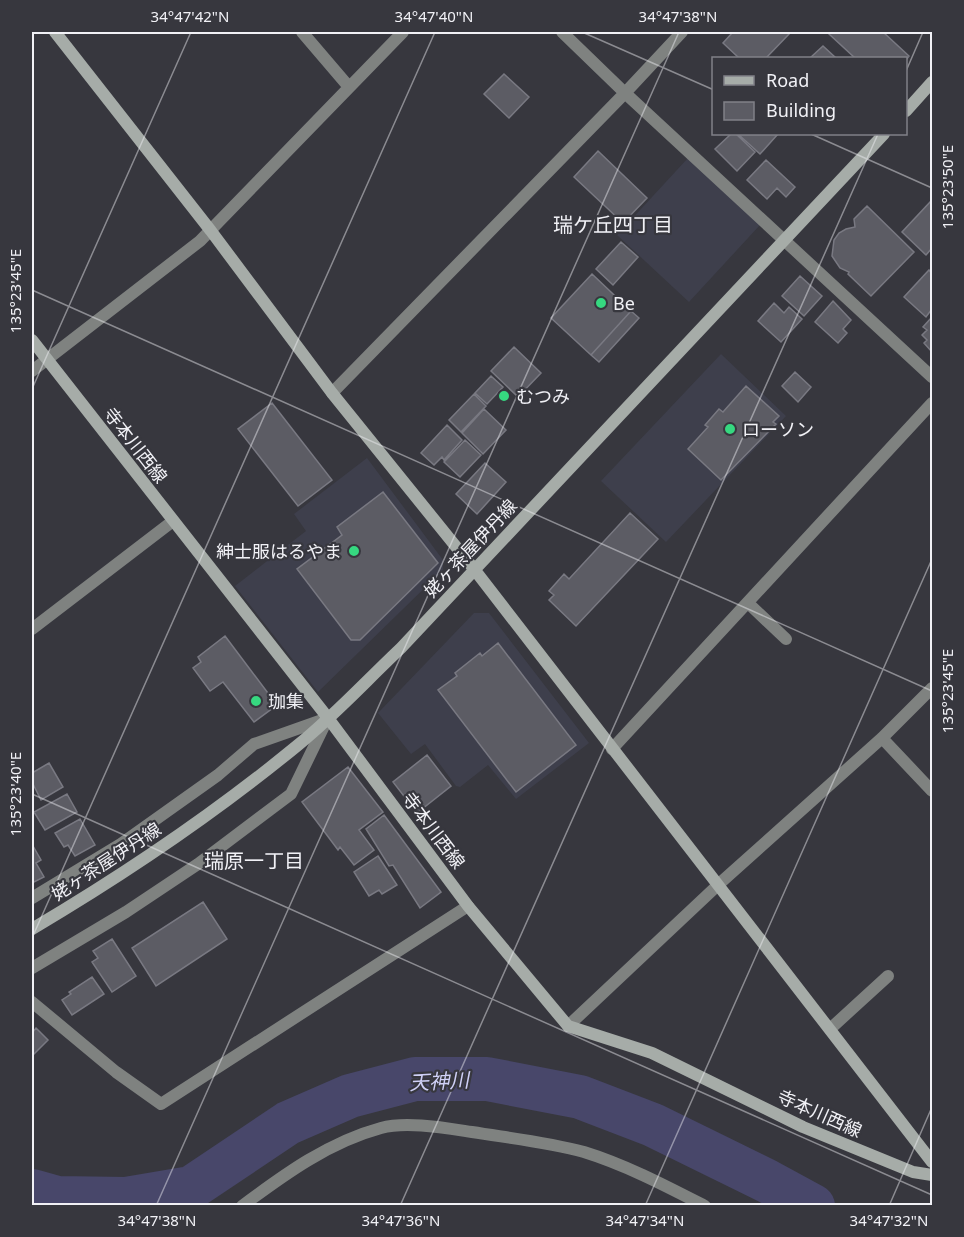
<svg xmlns="http://www.w3.org/2000/svg" width="964" height="1237" font-family="'Noto Sans','Noto Sans JP',sans-serif">
	<rect width="100%" height="100%" fill="#37373e"/>
	<path fill="#3e3f4c" d="M688 158 760 225 689 302 617 235Z
		M721 354 786 416 666 542 601 481Z
		M367 458 443 560V570L318 692 235 586 306 531 294 514Z
		M474 613H489L589 743 516 799 488 765 460 787 456 786 425 744 411 754 378 713Z"/>
	<g fill="none" stroke-linecap="round" stroke-linejoin="round">
		<path stroke="#48476a" stroke-width="44" d="M32 1191 57 1198 126 1199 191 1188 288 1123 350 1096 415 1079H487L580 1097 653 1125 767 1181 813 1206"/>
	</g>
	<path fill="#5c5c64" stroke="#797982" stroke-width="1.5" d="M733 32H791L766 58H739L723 43Z
		M831 32H883L909 56 906 60 855 58 829 34Z
		M823 46 836 58H810Z
		M504 74 529 97 509 118 484 94Z
		M731 134H736L755 152 737 171 715 149Z
		M738 134H778L760 154Z
		M598 151 647 198 623 223 574 177Z
		M766 160 795 187 786 197 777 188 767 199 747 180Z
		M932 200V248L926 255 902 232Z
		M867 206 914 252 871 296 848 274 849 272 840 268 832 256 834 240 839 233 846 229 855 227 854 219Z
		M621 242 638 257 613 285 596 269Z
		M929 270 932 274V309L926 317 904 297Z
		M592 274 631 311 591 355 551 318Z
		M800 276 822 296 804 316 782 296Z
		M833 301 851 320 843 329 847 333 838 343 815 322Z
		M774 303 784 313 789 307 802 319 781 342 758 321Z
		M631 311 639 318 599 362 591 355Z
		M932 317V352L924 343 927 340 922 335 927 330 923 327Z
		M514 347 541 373 518 397 491 371Z
		M795 372 811 387 798 402 782 386Z
		M491 376 503 387 487 404 475 393Z
		M746 386 779 416 773 422 776 424 721 480 688 449 708 427 705 425 719 409 723 412Z
		M474 394 486 406 461 432 449 420Z
		M272 403 332 480 298 506 238 429Z
		M484 409 506 430 483 454 462 433Z
		M447 425 462 440 444 460 442 457 434 465 421 453Z
		M465 440 481 455 460 477 444 462Z
		M485 463 506 482 477 514 456 494Z
		M383 492 438 563 360 640H351L297 569 342 535 337 527Z
		M630 513 658 539 576 626 549 600 554 595 549 591 564 574 569 579Z
		M225 636 277 705 254 722 223 682 210 691 193 668 201 662 198 657Z
		M498 643 576 745 516 792 438 690 457 676 455 673 480 653 482 656Z
		M427 755 451 786 417 813 393 782Z
		M49 763 63 787 41 800 32 782V773Z
		M348 767 383 812 359 830 374 850 354 865 340 847 338 850 302 802Z
		M67 794 77 812 45 830 34 812Z
		M384 815 441 892 420 908 393 865 389 866 366 829Z
		M80 819 95 845 75 856 68 845 64 847 55 833Z
		M33 846 41 860 36 863 44 877 32 883V847Z
		M378 856 397 885 382 894 379 890 369 896 354 872Z
		M203 902 227 939 156 986 132 948Z
		M112 939 136 976 112 992 92 962 98 958 93 951Z
		M92 977 104 994 72 1015 62 1000 71 994 69 992Z
		M36 1028 48 1040 32 1056V1033Z"/>
	<g fill="none" stroke-linecap="round" stroke-linejoin="round">
		<path stroke="#7f8280" stroke-width="12" d="M302 32 349 87
			M562 32 625 93 932 377
			M32 371 200 241 403 32
			M332 393 625 93 682 32
			M748 603 786 639
			M32 629 173 521
			M882 738 932 791
			M612 749 932 403
			M32 898 121 844 218 775 254 744 328 718
			M32 968 126 912 198 864 291 794 327 720
			M32 1002 116 1072 161 1104 468 906
			M568 1026 719 884 882 738 932 688
			M830 1029 888 976
			M242 1206C285 1174 329 1142 381 1128 406 1121 445 1128 472 1132 509 1138 547 1142 584 1152 626 1165 666 1186 705 1206"/>
		<path stroke="#a6aca8" stroke-width="12" d="M55 32 211 231 332 393 474 569 932 1162
			M906 111 932 82
			M32 340 328 718 468 906 568 1026 652 1053 803 1127 913 1172 932 1175
			M32 929C125 874 214 814 298 745 335 715 367 680 401 648L884 134"/>
	</g>
	<path fill="none" stroke="#f1f1f6" stroke-width="1.5" stroke-opacity="0.45" d="M582 32 714 90M906 71 923 32M811 134 932 188M32 290 932 691M32 389 191 32M32 794 932 1195M32 938 435 32M156 1206 679 32M400 1206 878 134M645 1206 932 559M889 1206 932 1107"/>
	<g fill="#36d880" stroke="#37373e" stroke-width="2">
		<circle cx="601" cy="303" r="6"/>
		<circle cx="504" cy="396" r="6"/>
		<circle cx="730" cy="429" r="6"/>
		<circle cx="354" cy="551" r="6"/>
		<circle cx="256" cy="701" r="6"/>
	</g>
	<g text-anchor="middle" dominant-baseline="central" stroke-width="4.5" stroke-linejoin="round" paint-order="stroke">
		<g font-size="18" fill="#f1f1f6" stroke="#37373e" text-anchor="start">
			<text x="613" y="303">Be</text>
			<text x="516" y="396">むつみ</text>
			<text x="742" y="429">ローソン</text>
			<text x="342" y="551" text-anchor="end">紳士服はるやま</text>
			<text x="268" y="701">珈集</text>
		</g>
		<g font-size="18" fill="#f1f1f6" stroke="#37373e">
			<text transform="translate(136 445) rotate(52)">寺本川西線</text>
			<text transform="translate(470 548) rotate(-47)">姥ヶ茶屋伊丹線</text>
			<text transform="translate(434 830) rotate(53)">寺本川西線</text>
			<text transform="translate(106 861) rotate(-33)">姥ヶ茶屋伊丹線</text>
			<text transform="translate(820 1113) rotate(24)">寺本川西線</text>
		</g>
		<g font-size="20" fill="#f1f1f6" stroke="#37373e">
			<text x="613" y="224">瑞ケ丘四丁目</text>
			<text x="254" y="860">瑞原一丁目</text>
		</g>
		<g font-size="20" font-style="italic" fill="#cfd0f6" stroke="#37373e">
			<text transform="translate(439 1081) rotate(-3)">天神川</text>
		</g>
	</g>
	<rect width="964" height="1237" fill="none" stroke="#37373e" stroke-width="66"/>
	<rect x="712" y="57" width="195" height="78" fill="#37373e" stroke="#818188" stroke-width="1.5"/>
	<rect x="724" y="76" width="30" height="9" fill="#a6aca8" stroke="#818188" stroke-width="1.5"/>
	<text x="766" y="87" font-size="18" fill="#f1f1f6">Road</text>
	<rect x="724" y="102" width="30" height="18" fill="#5c5c64" stroke="#818188" stroke-width="1.5"/>
	<text x="766" y="117" font-size="18" fill="#f1f1f6">Building</text>
	<rect x="33" y="33" width="898" height="1171" fill="none" stroke="#f1f1f6" stroke-width="2"/>
	<g font-size="15" text-anchor="middle" fill="#f1f1f6">
		<text x="190" y="22">34°47'42"N</text>
		<text x="434" y="22">34°47'40"N</text>
		<text x="678" y="22">34°47'38"N</text>
		<text transform="translate(948 187) rotate(-90)" y="5">135°23'50"E</text>
		<text transform="translate(16 291) rotate(-90)" y="5">135°23'45"E</text>
		<text transform="translate(948 691) rotate(-90)" y="5">135°23'45"E</text>
		<text transform="translate(16 794) rotate(-90)" y="5">135°23'40"E</text>
		<text x="157" y="1226">34°47'38"N</text>
		<text x="401" y="1226">34°47'36"N</text>
		<text x="645" y="1226">34°47'34"N</text>
		<text x="889" y="1226">34°47'32"N</text>
	</g>
</svg>
